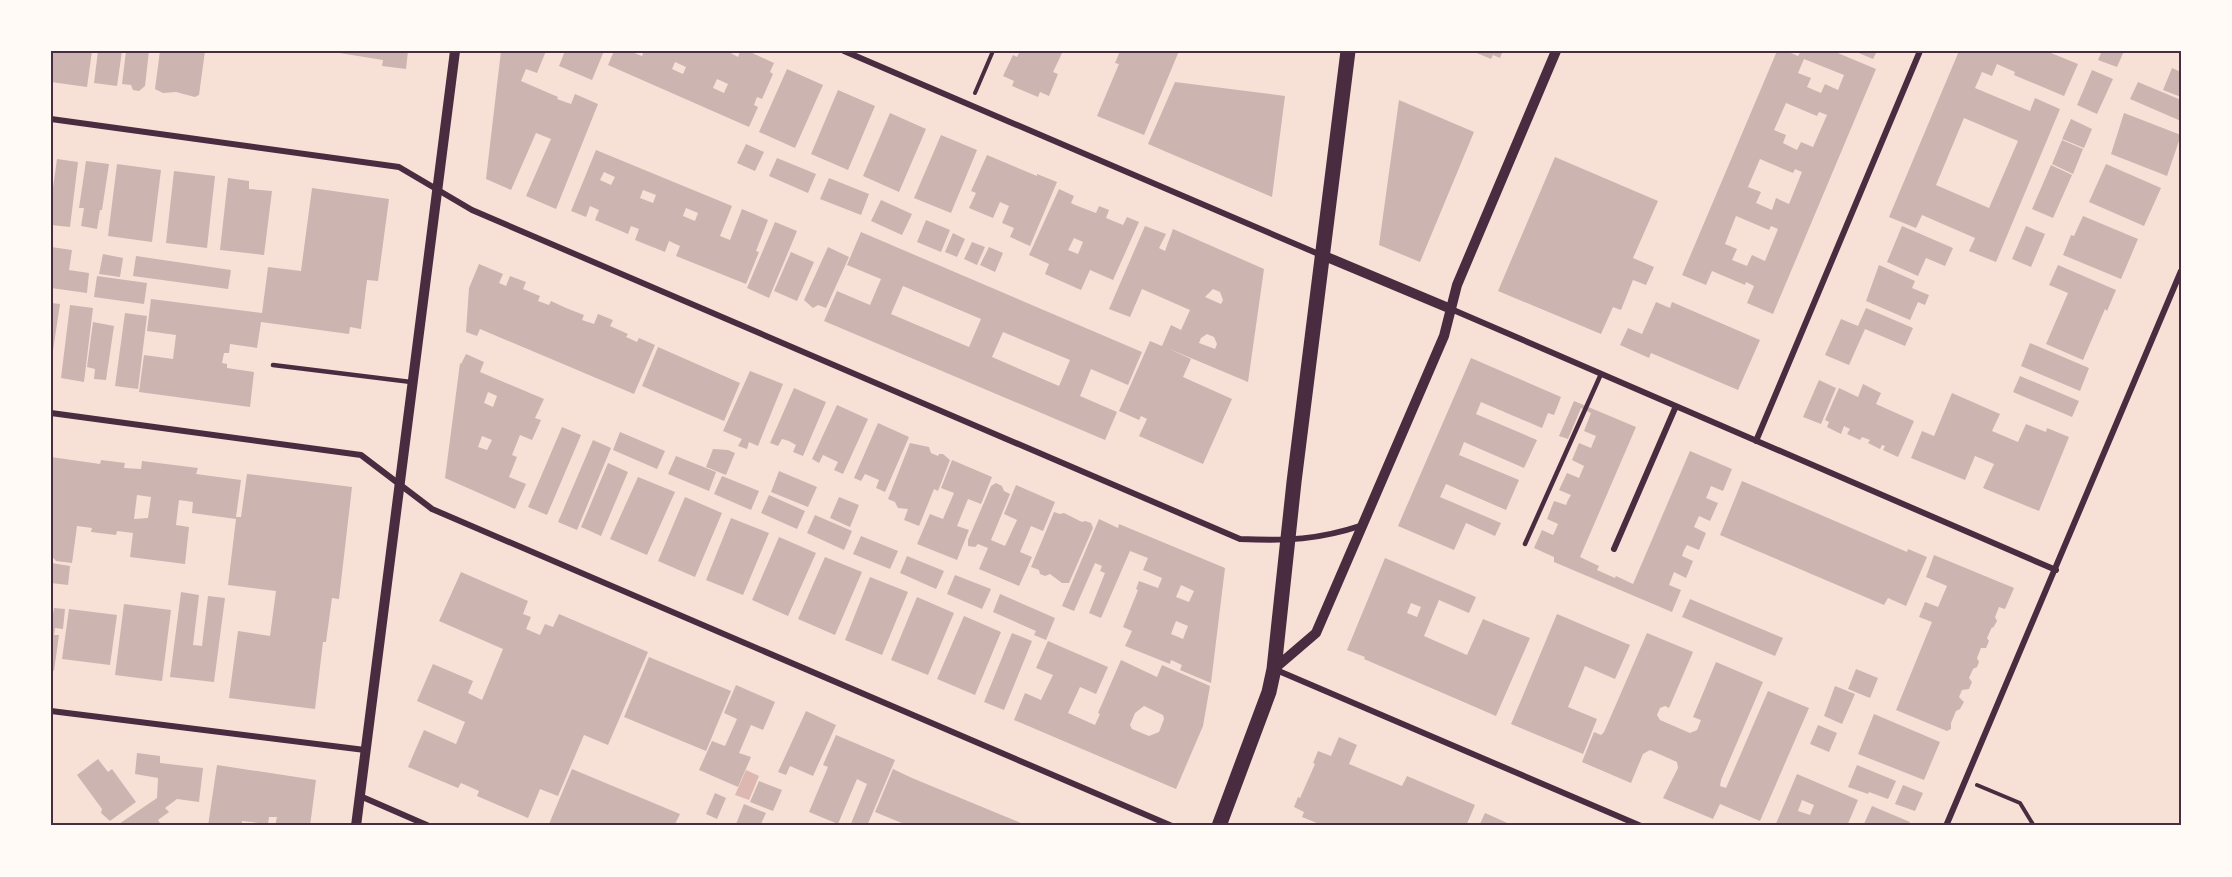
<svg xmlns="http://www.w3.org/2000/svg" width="2232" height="877" font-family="Quicksand,sans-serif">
	<rect width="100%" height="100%" fill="#f7e1d7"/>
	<path fill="#dcb8b0" d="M746 770 759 776 749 800 735 795Z"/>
	<path fill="#ccb4b1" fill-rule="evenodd" d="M51 51H92L87 87 51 82Z
		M98 51H122L117 86 94 83Z
		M126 51H149L145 86 139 91 133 90 131 85 122 84Z
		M160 51H205L199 95 195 97 176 92 163 93 155 89Z
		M327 51H408L406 69 382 66 383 60Z
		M501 51H546L537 73 526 69 521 81 558 97 557 99 571 104 575 94 598 104 556 209 526 196 551 139 536 133 511 190 486 179Z
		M565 51H604L592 80 559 66Z
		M614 51H629L642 56 644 51H727L738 57 740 51H748L774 63 770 72 773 74 762 99 757 97 754 105 758 107 749 127 608 65ZM675 62 686 67 683 74 672 69ZM717 79 728 84 724 93 713 88Z
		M1020 51H1063L1053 72 1058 74 1049 96 1040 92 1038 97 1012 86 1014 81 1003 76 1013 55 1017 57Z
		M1120 51H1179L1144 135 1097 116 1119 64 1115 63Z
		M1472 51H1503L1500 58 1493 55 1491 59Z
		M1777 51H1786L1798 56 1801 51H1833L1876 69 1773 314 1747 303 1754 286 1746 282 1745 285 1712 271 1706 285 1682 275ZM1804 59 1844 75 1838 90 1825 84 1821 93 1807 87 1811 78 1798 73ZM1786 103 1817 116 1819 112 1827 115 1813 147 1801 142 1797 150 1783 143 1786 135 1774 130ZM1760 159 1793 173 1795 169 1802 172 1789 204 1776 198 1772 210 1756 203 1761 192 1748 187ZM1736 216 1769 230 1771 226 1778 229 1765 261 1752 255 1747 266 1732 260 1737 249 1725 244Z
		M1854 51H1877L1873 59Z
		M1959 51H2046L2078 64 2064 96 2014 75 2015 72 1997 64 1992 76 1982 72 1975 88 2030 111 2035 98 2060 109 1996 262 1969 251 1975 238 1922 215 1916 228 1889 217ZM1964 118 2018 141 1989 208 1936 185Z
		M2102 51H2124L2117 67 2098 60Z
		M2172 68 2181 72V97L2163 90Z
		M787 69 823 85 795 148 759 132Z
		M2092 70 2113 79 2097 114 2077 105Z
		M1175 82 1285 96 1272 197 1148 144Z
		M2138 82 2181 100V121L2130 99Z
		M838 90 875 106 848 170 811 154Z
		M1399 100 1474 132 1420 262 1379 245Z
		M890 113 926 129 899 192 863 176Z
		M2124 113 2181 135 2167 176 2111 154Z
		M2071 119 2092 129 2084 148 2062 139Z
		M941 135 977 150 951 213 914 198Z
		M2062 140 2083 149 2073 174 2052 164Z
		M746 144 764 152 755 171 737 163Z
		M596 150 732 206 720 236 730 240 742 209 768 220 756 251 759 252 746 284 676 256 680 246 669 241 665 252 635 240 639 229 631 226 628 234 595 220 599 210 590 206 586 217 571 211ZM604 172 615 177 611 185 600 180ZM643 190 656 195 653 203 640 198ZM686 208 698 213 695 221 683 216Z
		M987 155 1037 176V174L1057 182 1030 246 1010 237 1014 228 1002 223 1009 206 1000 202 993 218 969 208 976 193 971 191Z
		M1555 157 1658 201 1633 258 1654 267 1646 285 1633 280 1621 310 1613 307 1601 334 1498 291Z
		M777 158 816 174 808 193 769 176Z
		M57 159 78 162 70 227 51 225V202Z
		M86 161 109 164 102 210H100L97 229 81 226 84 208H79Z
		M117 164 161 170 152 242 108 236Z
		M2106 164 2161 188 2144 226 2089 202Z
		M2051 165 2072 175 2053 218 2032 209Z
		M174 171 215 176 207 248 166 243Z
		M228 178 249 181V189L272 191 264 255 220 250Z
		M829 178 869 194 861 215 820 199Z
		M312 188 389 199 378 281 367 280 361 329 350 327 349 334 261 322 257 348 230 344 229 353H224L222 363 227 364V368L254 372 250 407 139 392 144 355 173 359 176 335 147 331 151 299 262 313 268 267 301 271Z
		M1059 189 1074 196 1071 203 1075 205 1096 213 1099 206 1109 210 1106 218 1123 225 1127 217 1139 222 1113 280 1090 270 1081 290 1045 274 1049 264 1029 255ZM1074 238 1083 242 1078 254 1068 250Z
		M881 200 912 214 902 235 871 221Z
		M2083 216 2138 239 2121 279 2063 255 2071 235 2074 236Z
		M926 220 950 230 941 252 917 242Z
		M775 222 797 231 769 298 747 288Z
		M1145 226 1166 234 1159 248 1165 251 1173 229 1264 269 1248 382 1167 348 1191 359 1183 377 1232 399 1203 464 1139 436 1147 419 1141 416 1139 420 1119 411 1150 341 1162 346 1171 325 1181 330 1190 310 1142 289 1130 317 1109 309ZM1213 289 1220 292 1223 300 1221 304 1205 297ZM1207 334 1214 337 1217 344 1215 349 1199 343 1201 338Z
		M1902 226 1953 248 1945 266 1926 258 1918 276 1887 262Z
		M2026 226 2045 234 2031 267 2012 259Z
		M861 232 1142 352 1128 385 1091 369 1080 396 1117 412 1105 440 824 321 837 291 870 305 881 279 847 265ZM903 286 981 319 969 347 891 314ZM1003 332 1070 360 1059 386 992 357Z
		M953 233 965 239 957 257 945 252Z
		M972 242 985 247 977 265 964 259Z
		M51 247 72 250 69 270 89 273 87 293 51 288Z
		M828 247 849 257 826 308 818 305 813 308 804 300Z
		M989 247 1003 253 995 272 980 265Z
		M791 252 814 262 797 301 774 291Z
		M103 254 123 258 120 277 99 274Z
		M136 256 231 270 228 289 133 276Z
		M479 264 503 274 499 283 506 286 510 276 526 282 523 289 540 296 538 301 549 305 551 301 566 308 584 315 582 320 594 324 598 314 613 320 610 326 628 334 626 337 637 342 639 338 655 345 634 394 480 329 477 336 466 332 469 288Z
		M1879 265 1915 281 1912 288 1929 295 1925 305 1918 302 1910 320 1866 301Z
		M2058 265 2116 290 2107 311 2105 309 2083 360 2046 344 2068 293 2049 285Z
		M97 276 147 283 144 304 94 297Z
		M1656 302 1670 308 1672 302 1760 340 1738 390 1651 353 1649 358 1620 345 1628 328 1642 334Z
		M51 303 60 304 52 357H51Z
		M70 305 93 308 84 382 61 378Z
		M1866 308 1913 328 1905 346 1865 329 1849 365 1825 355 1841 319 1858 326Z
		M125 313 147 316 138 389 115 386Z
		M93 322 114 326 106 380 94 379 95 369 87 367Z
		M2030 343 2089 368 2080 391 2021 366Z
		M658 347 740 383 724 421 642 386Z
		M466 354 484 362 480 372 544 399 535 418 541 420 532 440 520 435 512 455 517 457 509 477 526 484 515 509 445 478 460 363 461 364ZM488 392 497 396 493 407 484 403ZM482 436 492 440 487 450 478 447Z
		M1471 358 1561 397 1554 415 1548 413 1542 428 1481 402 1476 414 1537 440 1524 468 1464 442 1459 455 1519 480 1506 510 1446 484 1440 497 1501 523 1495 536 1466 523 1454 550 1398 526Z
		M750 371 783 384 758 446 749 442 747 449 738 446 742 439 723 431Z
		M2020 376 2079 401 2072 417 2013 392Z
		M1819 380 1836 388 1821 424 1803 417Z
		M1863 384 1881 393 1876 404 1914 421 1898 457 1883 450 1885 446 1882 445 1880 449 1868 443 1870 440 1862 437 1860 440 1847 434 1850 429 1844 426 1841 434 1827 427 1829 422 1825 420 1839 388 1858 397Z
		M794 388 826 402 803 456 793 452 796 445 789 441 782 439 778 446 770 443Z
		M1952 393 2000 414 1992 431 2018 442 2026 424 2046 432 2047 428 2069 437 2039 511 1983 488 1994 464 1975 456 1965 480 1911 458 1922 431 1934 436Z
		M1574 401 1636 427 1580 557 1599 566 1597 570 1615 578 1616 576 1633 584 1690 451 1732 469 1723 491 1711 486 1709 491 1706 498 1718 503 1710 521 1699 516 1694 527 1706 533 1699 550 1687 545 1684 550 1682 556 1693 561 1686 578 1674 572 1669 585 1681 590 1672 612 1554 562V557L1534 548 1542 530 1553 535 1556 529 1558 524 1547 519 1554 501 1566 505 1568 500 1571 495 1559 490 1567 473 1579 478 1584 466 1572 460 1579 443 1591 448 1596 436 1584 431 1591 413 1581 408 1568 439 1559 436Z
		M837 405 868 419 843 474 834 470 838 462 823 455 819 463 812 459Z
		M878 423 909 437 885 492 876 488 879 480 865 474 861 481 854 478Z
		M562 427 581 435 547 515 528 507Z
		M620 432 665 451 657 469 613 450Z
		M593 440 611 448 577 530 558 522Z
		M910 443 929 447 931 453 938 456 939 454H943L950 460 938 491 934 489 919 526 904 520 908 509 898 508 895 502 888 499Z
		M713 449 728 450 735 453 726 475 706 467Z
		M676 456 716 472 709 491 668 474Z
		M51 457 100 464 101 460 125 463 124 468 141 469 142 461 198 468 196 474 241 480 236 517H241L247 474 352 487 339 599 332 598 326 642H323L315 709 229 698 238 631 270 636 276 591 228 585 236 519 192 513 193 502 179 500 176 525 189 527 185 564 130 557 133 533 117 531 116 535 91 532 92 528 77 526 72 563 56 561 51 555ZM137 495 151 497 148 518 134 519Z
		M952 460 992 477 981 504 968 499 957 526 969 530 957 560 917 544 930 514 943 519 954 493 941 488Z
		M608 463 628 472 601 536 581 527Z
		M779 471 817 487 808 507 771 492Z
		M722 476 759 491 751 510 714 494Z
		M638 477 675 492 647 555 610 539Z
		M1742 481 1907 552 1908 549 1927 557 1906 606 1888 598 1884 605 1720 535Z
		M996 483 1002 486 1004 491 1010 494 991 540 1005 546 1017 520 1004 514 1016 485 1055 502 1043 531 1031 526 1020 552 1032 557 1019 586 979 569 988 548 978 544 975 547 968 546V540L991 486Z
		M769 495 805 511 797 529 761 513Z
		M685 497 722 513 695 577 658 561Z
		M839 497 859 505 850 527 830 518Z
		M1054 512 1060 514 1064 513 1082 522 1085 521 1091 523 1093 528 1069 583H1062L1050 574 1045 576 1040 574 1039 570 1031 567Z
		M815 515 852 531 844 550 807 533Z
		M731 518 769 533 743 595 706 580Z
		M1099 519 1118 528 1119 524 1225 568 1211 683 1180 670 1182 665 1171 660 1170 664 1125 646 1132 631 1123 627 1138 590 1136 589 1139 581 1158 588 1162 578 1143 570 1148 558 1130 551 1101 618 1089 613 1105 573 1100 571 1102 566 1095 563 1074 611 1062 606ZM1181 585 1194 591 1189 602 1176 597ZM1176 621 1188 626 1183 639 1171 634Z
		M861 536 898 551 890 569 853 554Z
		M779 537 816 553 788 616 752 600Z
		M1934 555 2014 588 2005 609 1999 607 1995 617 1997 621 1993 628 1992 627 1987 638 1989 641 1986 648H1981L1977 658 1979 662 1977 667 1973 669 1969 678 1972 682 1969 689 1962 690 1959 697 1964 702 1960 709 1956 711 1951 723V729L1947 731 1896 710 1932 622 1919 617 1925 602 1938 607 1947 586 1926 577Z
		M907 556 944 571 936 589 900 573Z
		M825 557 862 572 835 635 798 619Z
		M1385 558 1476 597 1469 613 1439 600 1424 636 1467 655 1483 619 1530 638 1496 716 1364 659 1365 657 1347 650ZM1411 603 1421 607 1417 617 1407 613Z
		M51 563 70 566 68 585 51 583Z
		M461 572 528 601 523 614 531 617 526 629 540 635 545 624 553 627 559 614 648 652 608 745 584 735 558 796 540 789 528 818 477 796 479 791 461 783 458 788 408 767 424 730 456 744 465 722 417 701 433 664 473 681 468 693 482 700 503 649 439 621Z
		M955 575 991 589 982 609 947 594Z
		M870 577 908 592 882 655 845 640Z
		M181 592 199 595 193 645 202 646 208 596 225 598 214 682 170 677Z
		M1000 594 1055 618 1046 640 1034 635 1036 631 993 612Z
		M917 597 954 613 928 675 891 660Z
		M1690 599 1783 638 1775 656 1682 617Z
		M124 604 171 610 162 681 115 675Z
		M54 608 65 609 63 629 55 628 54 635H59L54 671 51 670V627Z
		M69 609 117 615 110 665 62 659Z
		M1557 614 1630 645 1615 679 1585 666 1568 707 1597 719 1583 754 1511 724Z
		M964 616 1001 632 975 695 937 679Z
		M1012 633 1032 641 1004 710 984 702Z
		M1647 633 1693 652 1669 708 1665 706 1660 708 1657 715 1660 720 1690 733 1697 730 1701 720 1693 717 1716 662 1763 682 1721 780 1720 786 1726 788 1768 691 1809 708 1760 821 1720 804 1713 819 1663 798 1678 768 1677 762 1650 750 1643 754 1631 783 1582 762 1594 732 1601 735 1604 732Z
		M1048 641 1108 667 1096 694 1080 687 1068 713 1095 725 1100 714 1098 713 1121 660 1157 677 1162 665 1210 686 1203 726 1176 789 1014 720 1025 693 1041 700 1053 675 1036 668ZM1144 706 1163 715 1164 719 1159 732 1149 736 1132 729 1130 725 1135 713Z
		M649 657 731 691 706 751 624 717Z
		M1856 669 1878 678 1870 698 1848 689Z
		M736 685 775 702 763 730 751 725 739 753 751 757 738 787 699 770 712 741 725 746 737 719 724 713Z
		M1835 686 1855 694 1842 724 1824 716Z
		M806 711 836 725 813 776 790 766 786 775 778 772Z
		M1874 714 1940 742 1924 780 1858 754Z
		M1818 725 1837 733 1829 752 1810 744Z
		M836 735 895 760 867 826H850L867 784 857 779 838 824 809 812 828 767 823 765Z
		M1339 737 1357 745 1349 764 1402 786 1407 776 1475 805 1466 826H1324L1302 817 1304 812 1294 807 1298 797 1300 798 1315 764 1313 763 1318 751 1331 756Z
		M137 753 160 756V763L203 768 199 802 177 799 165 808 169 812 158 820 162 826H116L157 798 158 778 135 774Z
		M98 759 108 772 112 769 136 802 110 821 101 813 102 809 77 775Z
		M217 765 316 780 310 826H275L277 817H269L268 824 242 821V826H208Z
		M1857 765 1896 781 1888 799 1869 792 1868 794 1848 787Z
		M572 769 680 814 674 826H554L549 824Z
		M893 769 912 778 1028 826H924L917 823 915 826H909L875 812Z
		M1797 774 1858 800 1847 826H1775ZM1802 800 1814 805 1810 815 1798 811Z
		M759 781 782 790 773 811 750 802Z
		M1903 785 1923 793 1915 811 1895 804Z
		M715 793 726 798 717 819 706 814Z
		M744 804 766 813 760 826H741L736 824Z
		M1872 806 1910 822 1908 826H1863Z
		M1485 813 1514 826H1479Z"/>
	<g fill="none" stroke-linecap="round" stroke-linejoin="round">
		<path stroke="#4a2c40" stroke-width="4" d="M975 93 993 51
			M1977 785 2020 803 2034 826"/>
		<path stroke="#4a2c40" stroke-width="4.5" d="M273 365 411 382
			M1525 544 1601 374"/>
		<path stroke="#4a2c40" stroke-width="6" d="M844 51 1321 255
			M51 119 399 167 472 210 1240 539C1287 541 1318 540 1363 525
			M1451 309 2056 570
			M51 413 361 455 432 509 1172 826
			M1756 441 1920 51
			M1614 549 1676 406
			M1274 669 1641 826
			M51 711 365 750
			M360 796 429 826
			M1946 826 2181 271"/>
		<path stroke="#4a2c40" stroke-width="10" d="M1322 255 1451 309
			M1274 669 1316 633 1444 336 1457 285 1556 51
			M356 826 455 51"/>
		<path stroke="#4a2c40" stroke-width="15" d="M1219 826 1269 692 1274 669 1294 482 1348 51"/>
	</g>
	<rect width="2232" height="877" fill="none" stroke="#fffaf5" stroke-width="105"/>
	<rect x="52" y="52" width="2128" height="772" fill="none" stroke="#4a2c40" stroke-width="2"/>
</svg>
